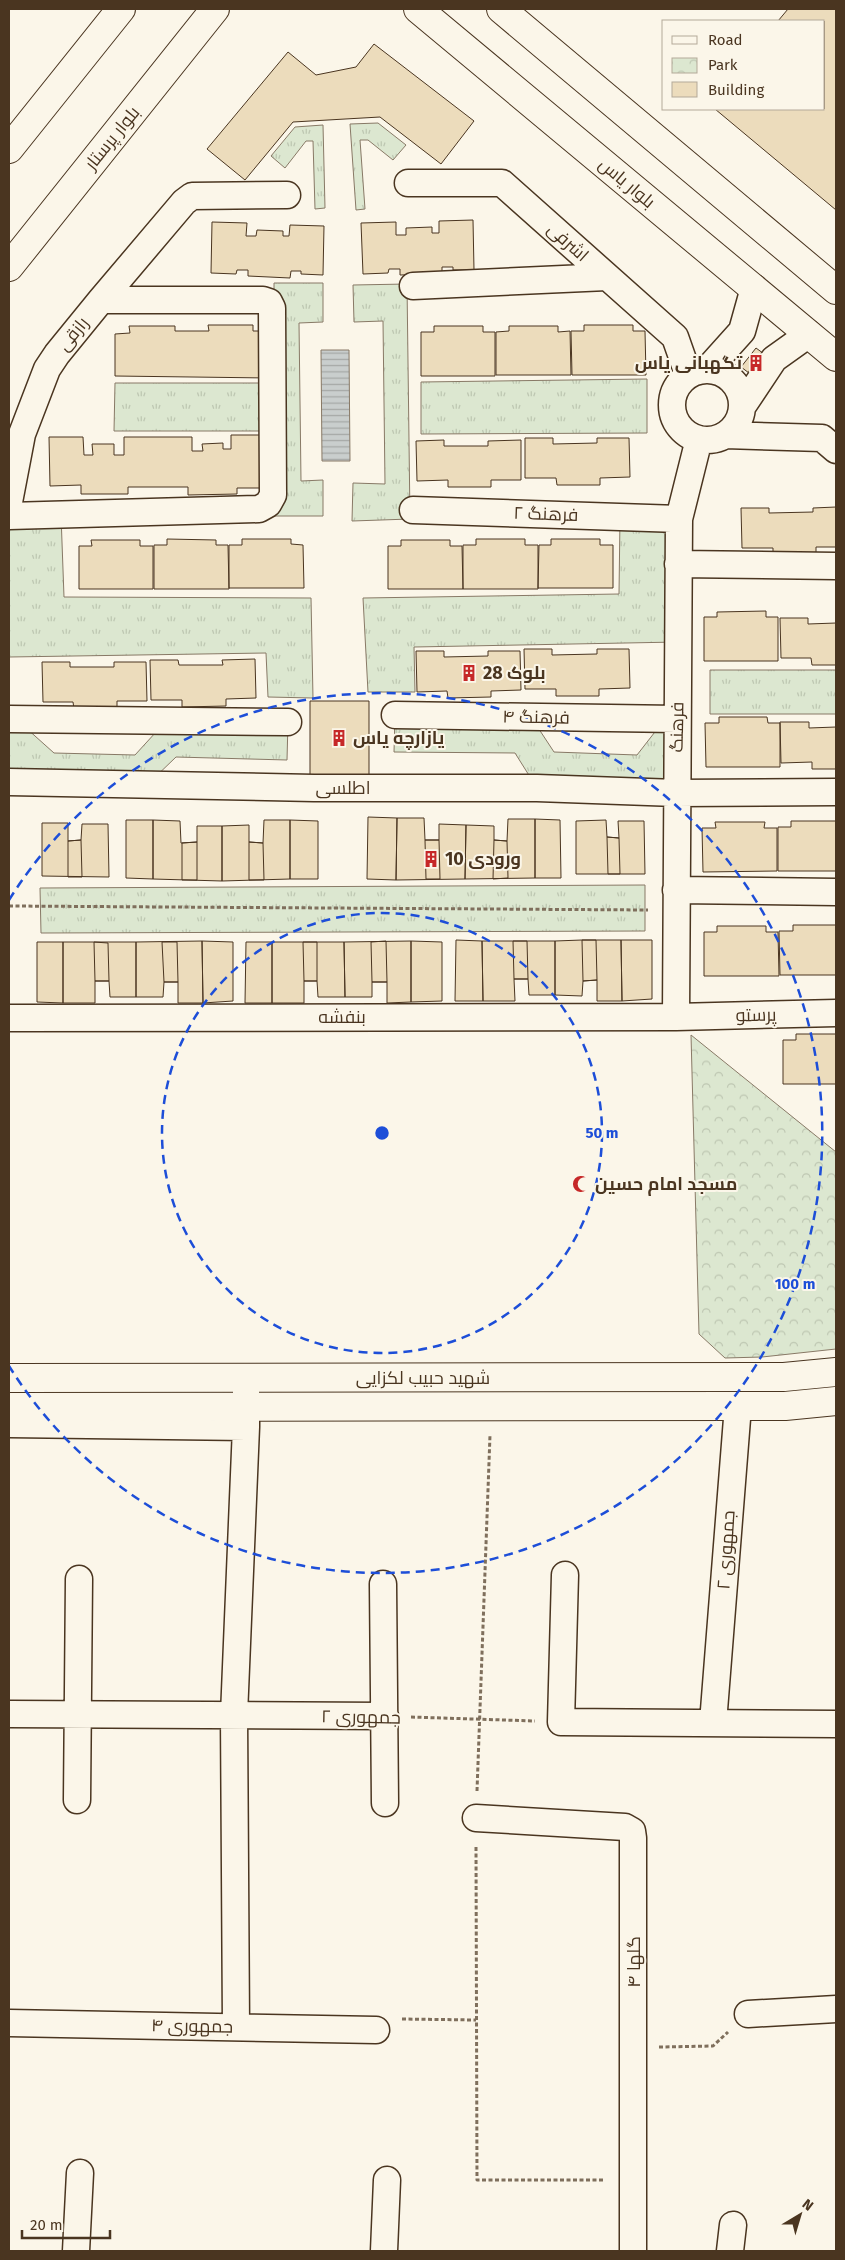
<svg xmlns="http://www.w3.org/2000/svg" width="845" height="2260" font-family="'Fira Sans',Cairo,sans-serif">
	<defs>
		<pattern id="grass-tufts" width="24" height="20" patternUnits="userSpaceOnUse" patternTransform="scale(1.25)"><rect width="24" height="20" fill="#dce7d0"/><path d="M3 7l-1-3M5 7V3M7 7l1-3M15 17l-1-3M17 17v-4M19 17l1-3" fill="none" stroke="#bec7b2"/></pattern>
		<pattern id="park-crowns" width="20" height="18" patternUnits="userSpaceOnUse" patternTransform="scale(1.25)"><rect width="20" height="18" fill="#dce7d0"/><path d="M2 6a3 3 0 1 1 6 0M12 15a3 3 0 1 1 6 0" fill="none" stroke="#bec7b2"/></pattern>
		<pattern id="water-rules" width="6" height="5" patternUnits="userSpaceOnUse" patternTransform="scale(1.25)"><rect width="6" height="5" fill="#c9cecd"/><path d="M0 2.5h6" fill="none" stroke="#a5a8a6"/></pattern>
	</defs>
	<rect width="100%" height="100%" fill="#fbf6e9"/>
	<path fill="url(#grass-tufts)" stroke="#887966" d="M378 123 406 145 393 160 368 140H360L365 209 356 210 350 124Z
		M323 125 325 208 315 209 313 141H306L285 168 271 156 295 127Z
		M274 283H323V322L299 323 301 481 323 480V516H274Z
		M407 284 410 519 352 521 353 483 385 484 383 321 354 322 353 285Z
		M647 379V433L421 434V382Z
		M115 383H263L264 431H114Z
		M61 515 64 597 311 598 313 698 268 697 266 653 9 657V516Z
		M620 517 679 519 678 642 414 647 415 692H368L363 598 619 594Z
		M710 670H836V714H710Z
		M395 715 531 717 554 752 637 755 665 719 676 793 537 788 515 753 394 752Z
		M9 719H16L54 753 135 755 167 720 288 722 287 760 176 757 148 784 9 782Z
		M645 885V931L41 933 40 888Z"/>
	<path fill="url(#park-crowns)" stroke="#887966" d="M691 1035 836 1152V1349L762 1357 725 1358 699 1334Z"/>
	<path fill="url(#water-rules)" stroke="#887966" d="M321 350H349L350 461H322Z"/>
	<path fill="#ecdcbc" stroke="#4a3520" d="M788 9H836V210L715 109H824V21H778Z
		M374 44 474 121 441 164 380 117 293 122 245 180 207 149 288 52 316 75 356 67Z
		M473 220 474 270H453V267H442V274L400 275V269H389L388 273 363 274 361 223 396 222V235H406V228L432 227V233H439V221Z
		M212 222 247 223 246 236H256L257 230 283 231V236H289L290 225 324 226 323 275 301 274V271H291L290 278 248 276V270H237L236 274 211 273Z
		M208 325H253V331H269V378L115 376V334L130 333 129 326H175V331H209Z
		M584 325H633V331H645L646 375H572L571 331H584Z
		M434 326H483V332H495V376H421V332H434Z
		M509 326H558V332L570 331 571 375H496V332L509 331Z
		M756 348 771 359 757 379 741 367Z
		M231 435H270L271 488H237V494L188 495V487H128V494H81V485L50 486 49 437H83L84 455H93L92 444H114V455H124V437H192V451H203L202 444 223 443V449H231Z
		M525 438H553V444L597 443V438H629L630 477 600 478V485H557L556 478H525Z
		M444 440V446H488V441L521 440V480H491V487H448V480L417 481 416 441Z
		M836 507V547H816V554L773 555V548H742L741 508H769V513L813 512V508Z
		M167 539 216 540V545H228L229 589H154V545H167Z
		M242 539H291V544L303 545 304 588H229V545H242Z
		M476 539H525V545H538V589H463V545H476Z
		M551 539H600V545H613V588H538L539 545H551Z
		M91 540H140V546H153V589H79V546H92Z
		M401 540H450V546H462L463 589H388V546H401Z
		M766 611V617H778V661H704V617H717V612Z
		M780 618H808V624L836 623V665H812L811 658H781Z
		M524 649H552V655L597 654V649H629L630 688 599 689V696H556V689H525Z
		M416 651H444V657L488 656V651H520L521 690 491 691V697L448 698 447 691 417 692Z
		M255 659 256 698 226 699V706L182 707V700H151L150 660H178L179 665H223L222 660Z
		M42 662H70V667H114V662H146L147 701H117V708L74 709 73 702H43Z
		M310 701H369V775H310Z
		M719 717H767L768 723H780V767H706L705 723H719Z
		M780 722H809V728L836 727V769H812V762L781 763Z
		M368 817 397 818 396 880 367 879Z
		M397 818H424L425 840H439V824L466 825 465 879 396 880Z
		M508 819H535V878L465 879 466 825 494 826V840L507 841Z
		M535 819 560 820 561 878H535Z
		M126 820H153V879L126 878Z
		M153 820 180 821 181 843 197 842V826H222V881L153 879Z
		M264 820H290V879L222 881V826L249 825V842L263 843Z
		M290 820 318 821V879H290Z
		M606 820 607 837 619 838 618 821H644L645 874H576V821Z
		M791 821H836V871H778V827H791Z
		M715 822H765L764 828H777V871L703 872 702 828H716Z
		M42 823H68V841L81 840 82 824H108L109 877 42 876Z
		M607 837 619 838 620 874H608Z
		M81 840 82 877H68V841Z
		M425 840H439L440 879H426Z
		M494 840 507 841 508 878 493 879Z
		M197 842V880H182V843Z
		M249 842 263 843 264 880H249Z
		M793 925H836V975H780L779 931H793Z
		M717 926H766V932H778L779 976H704V932H717Z
		M456 940 482 941 483 1001H455Z
		M582 940H621L622 1001H597V980L583 981 582 996 555 995V941Z
		M582 940H596L597 980 583 981Z
		M621 940H652V999L622 1001Z
		M202 941 203 1003H178V982H164L163 997H136V942Z
		M202 941 233 942V1001L203 1003Z
		M386 941 387 982H372L371 942Z
		M411 941V1002L387 1003V982H372V997H345L344 942Z
		M411 941 442 942V1001L411 1002Z
		M482 941H555V995H529L528 979H514L515 1001H483Z
		M513 941H527L528 979H514Z
		M37 942H63V1003L37 1002Z
		M63 942H136V997H110L109 981H95V1003H63Z
		M94 942 108 943 109 981H95Z
		M162 942H177L178 982H164Z
		M246 942H272V1003H245Z
		M272 942H344L345 997H318L317 981H304V1003H272Z
		M303 942H317V981H304Z
		M796 1034H836V1084H783V1040H796Z"/>
	<g fill="none" stroke-linecap="round" stroke-linejoin="round">
		<g stroke="#4a3520" stroke-width="29">
			<path id="street" d="M408 183H502L675 337 688 374
				M413 286 607 277
				M707 370 742 331 754 288
				M672 405a35 35 0 1 1 70 0a35 35 0 1 1-70 0Z
				M742 407 774 359 809 334
				M725 435 822 438 836 450
				M9 502 22 434 47 369 57 354 101 300 184 202 192 196 287 195
				M413 510 679 519
				M9 516 259 509 268 504 273 495 272 308 269 302 263 300H101
				M678 564 836 566
				M395 715 677 719
				M9 719 288 722
				M9 782 314 788H537L676 793 836 792
				M676 890 836 892
				M676 1017 679 519 699 439
				M9 1018 676 1017 836 1013
				M9 1424 246 1427
				M565 1575 561 1722 836 1724
				M383 1584 385 1803
				M9 1714 385 1716
				M713 1723 738 1406
				M77 1800 79 1579
				M476 1818 625 1827 632 1831 633 1838V2251
				M748 2014 836 2009
				M9 2023 376 2030
				M236 2027 234 1715 246 1427V1378
				M76 2251 80 2173
				M384 2251 387 2180
				M730 2251 733 2225"/>
		</g>
		<g stroke="#4a3520" stroke-width="30">
			<path id="secondary" d="M418 9 836 357
				M501 9 836 290
				M9 149 121 9
				M9 267 215 9
				M9 1378 784 1377 836 1372
				M9 1407 738 1406H785L836 1401"/>
		</g>
		<path stroke="#7f6f5c" stroke-width="3" stroke-dasharray="4 2.5" stroke-linecap="butt" d="M9 906 648 910
			M411 1717 535 1721
			M477 1791 490 1435
			M476 1847 477 2180H605
			M402 2019 476 2020
			M659 2047 713 2046 728 2032"/>
		<use href="#street" stroke="#fbf6e9" stroke-width="26"/>
		<use href="#secondary" stroke="#fbf6e9" stroke-width="28"/>
	</g>
	<g fill="none" stroke="#1d4ed8" stroke-width="2.5" stroke-dasharray="9 6">
		<circle cx="382" cy="1133" r="220"/>
		<path d="M9 900A440 440 0 1 1 9 1366"/>
	</g>
	<defs>
		<g id="building-bare" transform="scale(1.35)"><path d="M-4-6H4V6H1V3H-1V6H-4ZM-2.5-4.3h1.7v1.8h-1.7ZM.8-4.3h1.7v1.8H.8ZM-2.5-1h1.7V.8h-1.7ZM.8-1h1.7V.8H.8Z" fill="#c62828" stroke="#fbf6e9" stroke-width="2.5" paint-order="stroke"/></g>
		<g id="mosque-bare" transform="scale(1.35)"><path d="M3.5-4.9A6 6 0 1 0 3.5 4.9A5 5 0 1 1 3.5-4.9Z" fill="#c62828" stroke="#fbf6e9" stroke-width="2.5" paint-order="stroke"/></g>
	</defs>
	<g fill-rule="evenodd">
		<use href="#building-bare" x="756" y="363"/>
		<use href="#building-bare" x="469" y="673"/>
		<use href="#building-bare" x="339" y="738"/>
		<use href="#building-bare" x="431" y="859"/>
		<use href="#mosque-bare" x="581" y="1184"/>
	</g>
	<g text-anchor="middle" dominant-baseline="central" stroke-width="4" stroke-linejoin="round" paint-order="stroke">
		<g font-size="18" fill="#4a3520" stroke="#fbf6e9">
			<text transform="translate(112 138) rotate(-51)">بلوار پرستار</text>
			<text transform="translate(627 183) rotate(40)">بلوار یاس</text>
			<text transform="translate(568 242) rotate(42)">اشرفی</text>
			<text transform="translate(73 334) rotate(-51)">رازقی</text>
			<text transform="translate(546 514) rotate(2)">فرهنگ ۲</text>
			<text transform="translate(536 717) rotate(1)">فرهنگ ۴</text>
			<text transform="translate(677 727) rotate(-89)">فرهنگ</text>
			<text x="343" y="788">اطلسی</text>
			<text transform="translate(756 1015) rotate(-1)">پرستو</text>
			<text x="342" y="1017">بنفشه</text>
			<text x="423" y="1378">شهید حبیب لکزایی</text>
			<text transform="translate(726 1550) rotate(-86)">جمهوری ۲</text>
			<text transform="translate(361 1717) rotate(1)">جمهوری ۲</text>
			<text transform="translate(634 1962) rotate(-90)">گلها ۴</text>
			<text transform="translate(192 2026) rotate(1)">جمهوری ۴</text>
		</g>
		<g font-size="18" font-weight="bold" fill="#4a3520" stroke="#fbf6e9" text-anchor="start">
			<text x="742" y="363" text-anchor="end">تگهبانی یاس</text>
			<text x="483" y="673">بلوک 28</text>
			<text x="353" y="738">یازارچه یاس</text>
			<text x="445" y="859">ورودی 10</text>
			<text x="595" y="1184">مسجد امام حسین</text>
		</g>
	</g>
	<circle cx="382" cy="1133" r="8" fill="#1d4ed8" stroke="#fbf6e9" stroke-width="2.5"/>
	<g font-size="15" text-anchor="middle" font-weight="bold" fill="#1d4ed8" stroke="#fbf6e9" stroke-width="4" stroke-linejoin="round" paint-order="stroke">
		<text x="602" y="1138">50 m</text>
		<text x="795" y="1289">100 m</text>
	</g>
	<rect width="845" height="2260" fill="none" stroke="#4a3520" stroke-width="20"/>
	<rect x="662" y="20" width="162" height="90" fill="#fbf6e9" stroke="#b4a999"/>
	<rect x="672" y="36" width="25" height="8" fill="#fbf6e9" stroke="#b4a999"/>
	<text x="708" y="45" font-size="15" fill="#4a3520">Road</text>
	<rect x="672" y="58" width="25" height="15" fill="url(#park-crowns)" stroke="#b4a999"/>
	<text x="708" y="70" font-size="15" fill="#4a3520">Park</text>
	<rect x="672" y="82" width="25" height="15" fill="#ecdcbc" stroke="#b4a999"/>
	<text x="708" y="95" font-size="15" fill="#4a3520">Building</text>
	<g transform="translate(800 2215) rotate(38)" stroke="#fbf6e9" stroke-width="4" paint-order="stroke">
	<path d="M0-4L9 19L0 12L-9 19Z" fill="#4a3520"/>
	<text y="-8" font-size="14" font-weight="bold" text-anchor="middle" fill="#4a3520">N</text>
	</g>
	<path d="M22 2230v8h88v-8" fill="none" stroke="#4a3520" stroke-width="2.5"/>
	<text x="30" y="2230" font-size="15" fill="#4a3520" stroke="#fbf6e9" stroke-width="4" paint-order="stroke">20 m</text>
</svg>
